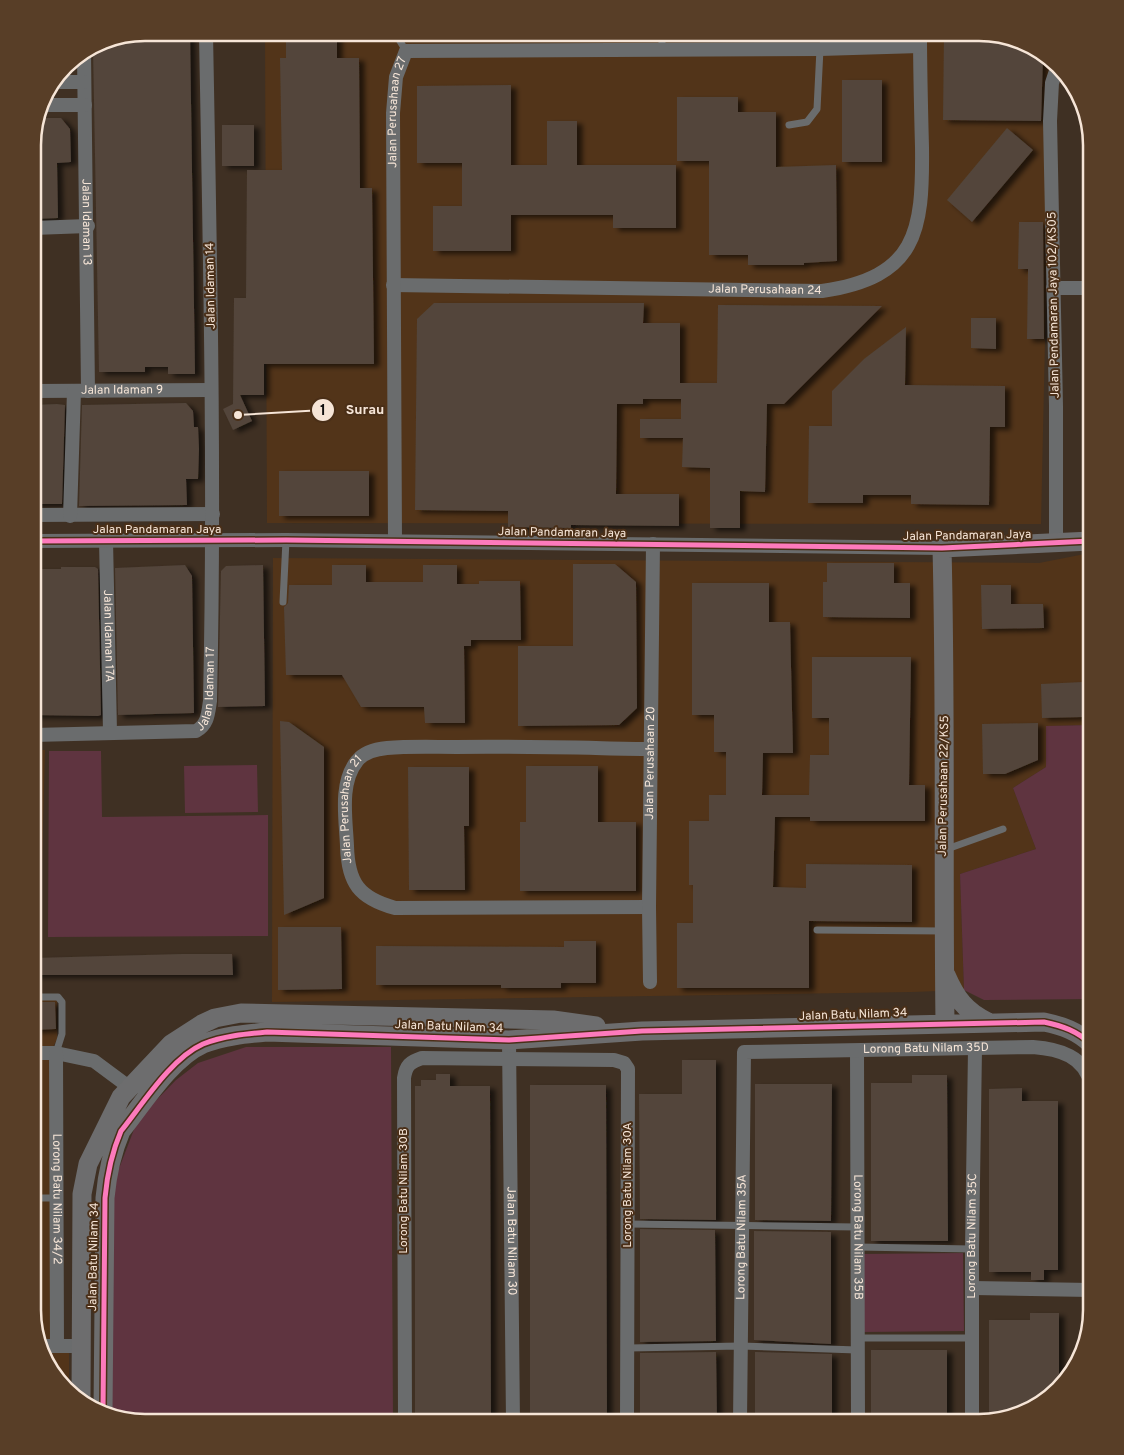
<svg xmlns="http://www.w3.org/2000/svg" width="1124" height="1455" font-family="Overpass,sans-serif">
	<defs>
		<filter id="shadow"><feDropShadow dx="5.5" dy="3" stdDeviation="2.5" flood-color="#0009"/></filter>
	</defs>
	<rect width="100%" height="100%" fill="#3f3023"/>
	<path fill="#523419" d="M265 33H986L1035 48 1051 63 1041 524 267 523Z
		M1090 553 1091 725 1047 726 1046 767 1013 788 1036 849 960 874 964 990 912 992 272 1002 273 558 1039 563Z
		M33 750H45L40 940H33Z
		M33 1000H57V1039L52 1049V1350H69V1388L51 1372 33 1310Z"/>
	<path fill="#5f3440" d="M1091 725V999L984 1000 964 990 960 874 1036 849 1013 788 1046 767V726Z
		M49 751H101L102 817 268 815V936L48 937Z
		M257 765 258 812 185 813 184 766Z
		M246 1047H391L393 1422H145L110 1413V1192L138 1119 176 1080 198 1063Z
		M963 1253 964 1331 862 1332 861 1254Z"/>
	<path fill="#52453b" filter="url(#shadow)" d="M145 32 190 33 195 374H168V367H145V372H99L93 47 102 41Z
		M286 33H337V58H359L360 188H372L374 364H264V395H240L252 421 233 430 223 409 233 404 234 298H246L247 170H282L280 58H286Z
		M944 33H986L1035 48 1043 55 1041 121 943 120Z
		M842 80H882V162H842Z
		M511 85V165H547V121H577V165H676V228H613V215H511V251H433V206H462V163H417V86Z
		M677 97H738V112H776V167L836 165 837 261 804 263V265H748V255H709V161H677Z
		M38 118H61L70 129 71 162 57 163 58 218 33 219V138Z
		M222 125H254V166H222Z
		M1007 128 1033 150 972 222 947 200Z
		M1019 222H1043L1044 339H1027L1028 269H1018Z
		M434 303H644L643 323H680V383H717L718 305 882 306 784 404H767L765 492 740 491V528H710V468L682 467 683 438H640V419H681V399H643V404H617L616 494H679V526L571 525V528L508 527V511L415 510 417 319Z
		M971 318H996V349L971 348Z
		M906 327 905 385 1005 386V427H990L989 505 911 504V495H863V503H808L809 426H832V391L864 359Z
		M186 403 193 411 194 427H198L199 449 198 479H186L187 505 79 506 82 405Z
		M57 404 65 405 62 504H33V405Z
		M279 471H369V516H279Z
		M827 563H894V583H910V618L823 617V582H827Z
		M573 564H615L636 582 637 708 619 725 518 726V646H573Z
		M185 565 192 576 194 713 118 715 115 568Z
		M263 565 265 706 218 707 221 571 226 566Z
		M332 565H366V582H423V565H457V584H479V581H520L521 640H471V646H464L465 723H425L424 707H361L342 675H286L284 607 288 603 289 585H332Z
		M61 567H95L98 569 101 715 98 716 33 715V569H61Z
		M692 583H769V622H790L793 753H763L762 795H809L810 755H829V718H812V657H911L909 785H925V821H810V817H775L773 887 806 888V864L912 865V922L809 921V988H677V923H693V885H689V821H709V795H726V752H714V715H692Z
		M981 585H1011V604H1043L1044 628 982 629Z
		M1083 682 1084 717 1042 718 1041 684Z
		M280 721 289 722 324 747V898L284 915Z
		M1038 723V760L1005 774H983L982 724Z
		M526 766H598V822H636V891H520V822H526Z
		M408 767H469V826H464L465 890H409Z
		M278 927H341L342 989 278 990Z
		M564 941H596V983H561V988H501V985H376V946L564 947Z
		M182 954H232L233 975H33V958Z
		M33 1002H55L56 1029 33 1030Z
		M682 1060H716V1220L640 1219 639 1094H682Z
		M436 1074H450V1086H490L491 1422H415V1086H421V1080H436Z
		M912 1075H947L948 1241H871V1083H912Z
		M755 1084H832L831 1221 755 1220Z
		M530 1085H606L607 1422H530Z
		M1022 1088V1101H1058V1270H1044V1280H1031V1272H989V1089Z
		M640 1229 715 1230 716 1341 640 1342Z
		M754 1231 831 1232V1344L754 1340Z
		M1030 1313H1059V1384L1041 1404 989 1419V1320H1030Z
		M871 1350H947V1422H871Z
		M716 1352 717 1422H640V1353Z
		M755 1352 832 1354V1422H755Z"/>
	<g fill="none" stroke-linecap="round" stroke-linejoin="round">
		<path stroke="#6a6c6d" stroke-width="7" d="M395 33 406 51
			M662 33V49
			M789 125 807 122 817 109 820 49
			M283 602 286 540
			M947 849 1003 829
			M817 930 944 931
			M33 997H58L62 1002V1034L56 1053
			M33 1198H57
			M628 1224 857 1227
			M857 1247 972 1249
			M856 1338H973
			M628 1348 741 1346 857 1350"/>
		<g stroke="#6a6c6d" stroke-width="14">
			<path id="s1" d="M84 53 88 391"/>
			<path d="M54 82H84"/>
			<path d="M42 105H85"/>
			<path d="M33 228 88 226"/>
			<path id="s2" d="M393 285 822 291C917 277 923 232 922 147 921 109 920 71 920 33"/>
			<path d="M1053 288H1091"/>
			<path id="s3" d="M33 391 211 390"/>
			<path d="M33 515 213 514"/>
			<path d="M70 516 74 391"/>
			<path id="s4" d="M106 540 110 732"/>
			<path d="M33 541 286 540 942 548"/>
			<path id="s5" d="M395 541 393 113 396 77 406 51 820 49 920 46"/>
			<path d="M1056 543V406L1050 121 1052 83 1057 68"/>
			<path id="s6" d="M33 735 196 731C208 724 208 714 210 701 215 478 210 255 206 33"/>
			<path id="s7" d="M649 907 395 908C359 898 348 883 347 846 346 820 339 783 357 761 364 752 376 749 387 748 410 746 433 747 456 747 521 746 586 748 650 749"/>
			<path id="s8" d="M650 982 649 907 653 544"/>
			<path id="s9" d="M509 1040 513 1422"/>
			<path id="s10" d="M857 1051 858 1422"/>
			<path d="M33 1053H56L94 1061 129 1087"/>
			<path id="s11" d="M56 1053 57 1346"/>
			<path d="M973 1288 1091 1290"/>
			<path d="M1091 1313V1266"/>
			<path d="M43 1346H80"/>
			<path d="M405 1422 404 1078C406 1065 410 1062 422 1058L614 1060 624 1063 628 1069 627 1422"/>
			<path id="s12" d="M740 1422 744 1052 1033 1047C1059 1049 1085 1056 1091 1085"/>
			<path id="s13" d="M972 1422V1249L975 1049"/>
		</g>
		<path stroke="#6d6d6e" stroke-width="19" d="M946 975C956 998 965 1011 988 1022
			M945 1023C943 865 946 707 942 548L1091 541
			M81 1399 82 1194 88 1164 121 1097 171 1044 202 1024 215 1018 241 1013 553 1020 596 1026
			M103 1411 105 1198C107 1176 112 1152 121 1131 142 1105 171 1058 203 1044 223 1036 245 1034 267 1032L509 1040 642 1031 1044 1022C1063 1026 1077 1031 1091 1044"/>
		<g stroke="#4a2f18" stroke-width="8">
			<path id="cycleway" d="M33 541 286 540 942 548 1091 541
				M103 1411 105 1198C107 1176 112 1152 121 1131 142 1105 171 1058 203 1044 223 1036 245 1034 267 1032L509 1040 642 1031 1044 1022C1063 1026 1077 1031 1091 1044"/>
		</g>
		<use href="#cycleway" stroke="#fd7abc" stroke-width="5"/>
	</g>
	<g text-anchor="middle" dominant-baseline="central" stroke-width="4" stroke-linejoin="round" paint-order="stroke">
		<g font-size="12" fill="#f6e5d7" stroke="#4a2f18">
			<text stroke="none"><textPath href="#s5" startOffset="429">Jalan Perusahaan 27</textPath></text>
			<text stroke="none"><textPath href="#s1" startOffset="169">Jalan Idaman 13</textPath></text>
			<text transform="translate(211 286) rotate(-91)">Jalan Idaman 14</text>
			<text stroke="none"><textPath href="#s2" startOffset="372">Jalan Perusahaan 24</textPath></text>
			<text transform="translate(1054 305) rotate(-91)">Jalan Pendamaran Jaya 102/KS05</text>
			<text stroke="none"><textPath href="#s3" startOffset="89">Jalan Idaman 9</textPath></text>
			<text x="157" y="530">Jalan Pandamaran Jaya</text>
			<text transform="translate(562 533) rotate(1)">Jalan Pandamaran Jaya</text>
			<text transform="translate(967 536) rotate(-1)">Jalan Pandamaran Jaya</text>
			<text stroke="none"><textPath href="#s4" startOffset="96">Jalan Idaman 17A</textPath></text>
			<text stroke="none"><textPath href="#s6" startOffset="209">Jalan Idaman 17</textPath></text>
			<text stroke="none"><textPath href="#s8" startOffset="219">Jalan Perusahaan 20</textPath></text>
			<text transform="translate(944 786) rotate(-89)">Jalan Perusahaan 22/KS5</text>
			<text stroke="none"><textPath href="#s7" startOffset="378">Jalan Perusahaan 21</textPath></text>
			<text transform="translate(853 1015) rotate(-2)">Jalan Batu Nilam 34</text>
			<text transform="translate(449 1027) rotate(2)">Jalan Batu Nilam 34</text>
			<text stroke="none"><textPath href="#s12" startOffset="552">Lorong Batu Nilam 35D</textPath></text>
			<text transform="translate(628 1185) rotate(-90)">Lorong Batu Nilam 30A</text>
			<text transform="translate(404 1191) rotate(-90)">Lorong Batu Nilam 30B</text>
			<text stroke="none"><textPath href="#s11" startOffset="146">Lorong Batu Nilam 34/2</textPath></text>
			<text stroke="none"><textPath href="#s13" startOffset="186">Lorong Batu Nilam 35C</textPath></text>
			<text stroke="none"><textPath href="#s12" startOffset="185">Lorong Batu Nilam 35A</textPath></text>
			<text stroke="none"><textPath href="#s10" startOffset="186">Lorong Batu Nilam 35B</textPath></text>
			<text stroke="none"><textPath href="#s9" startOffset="201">Jalan Batu Nilam 30</textPath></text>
			<text transform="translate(94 1257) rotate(-89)">Jalan Batu Nilam 34</text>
		</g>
	</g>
	<path d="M0 0H1124V1455H0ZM145 41H979A104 104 0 0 1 1083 145V1310A104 104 0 0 1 979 1414H145A104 104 0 0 1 41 1310V145A104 104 0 0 1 145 41Z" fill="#583e27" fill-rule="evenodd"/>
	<path fill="none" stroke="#f6e5d7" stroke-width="2.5" d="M145 41H979A104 104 0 0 1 1083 145V1310A104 104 0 0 1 979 1414H145A104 104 0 0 1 41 1310V145A104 104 0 0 1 145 41Z"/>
	<path fill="none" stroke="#f6e5d7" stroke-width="2" d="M238 415L323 410"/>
	<g fill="#f6e5d7" stroke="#4a2f18" stroke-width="2">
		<circle cx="238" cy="415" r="5"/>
		<circle cx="323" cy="410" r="12"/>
	</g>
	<g font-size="15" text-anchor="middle" font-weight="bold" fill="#111">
		<text x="323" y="415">1</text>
	</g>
	<g font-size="14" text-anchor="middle" font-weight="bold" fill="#f6e5d7" stroke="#4a2f18" stroke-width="4" stroke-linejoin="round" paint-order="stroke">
		<text x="365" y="414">Surau</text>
	</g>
</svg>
